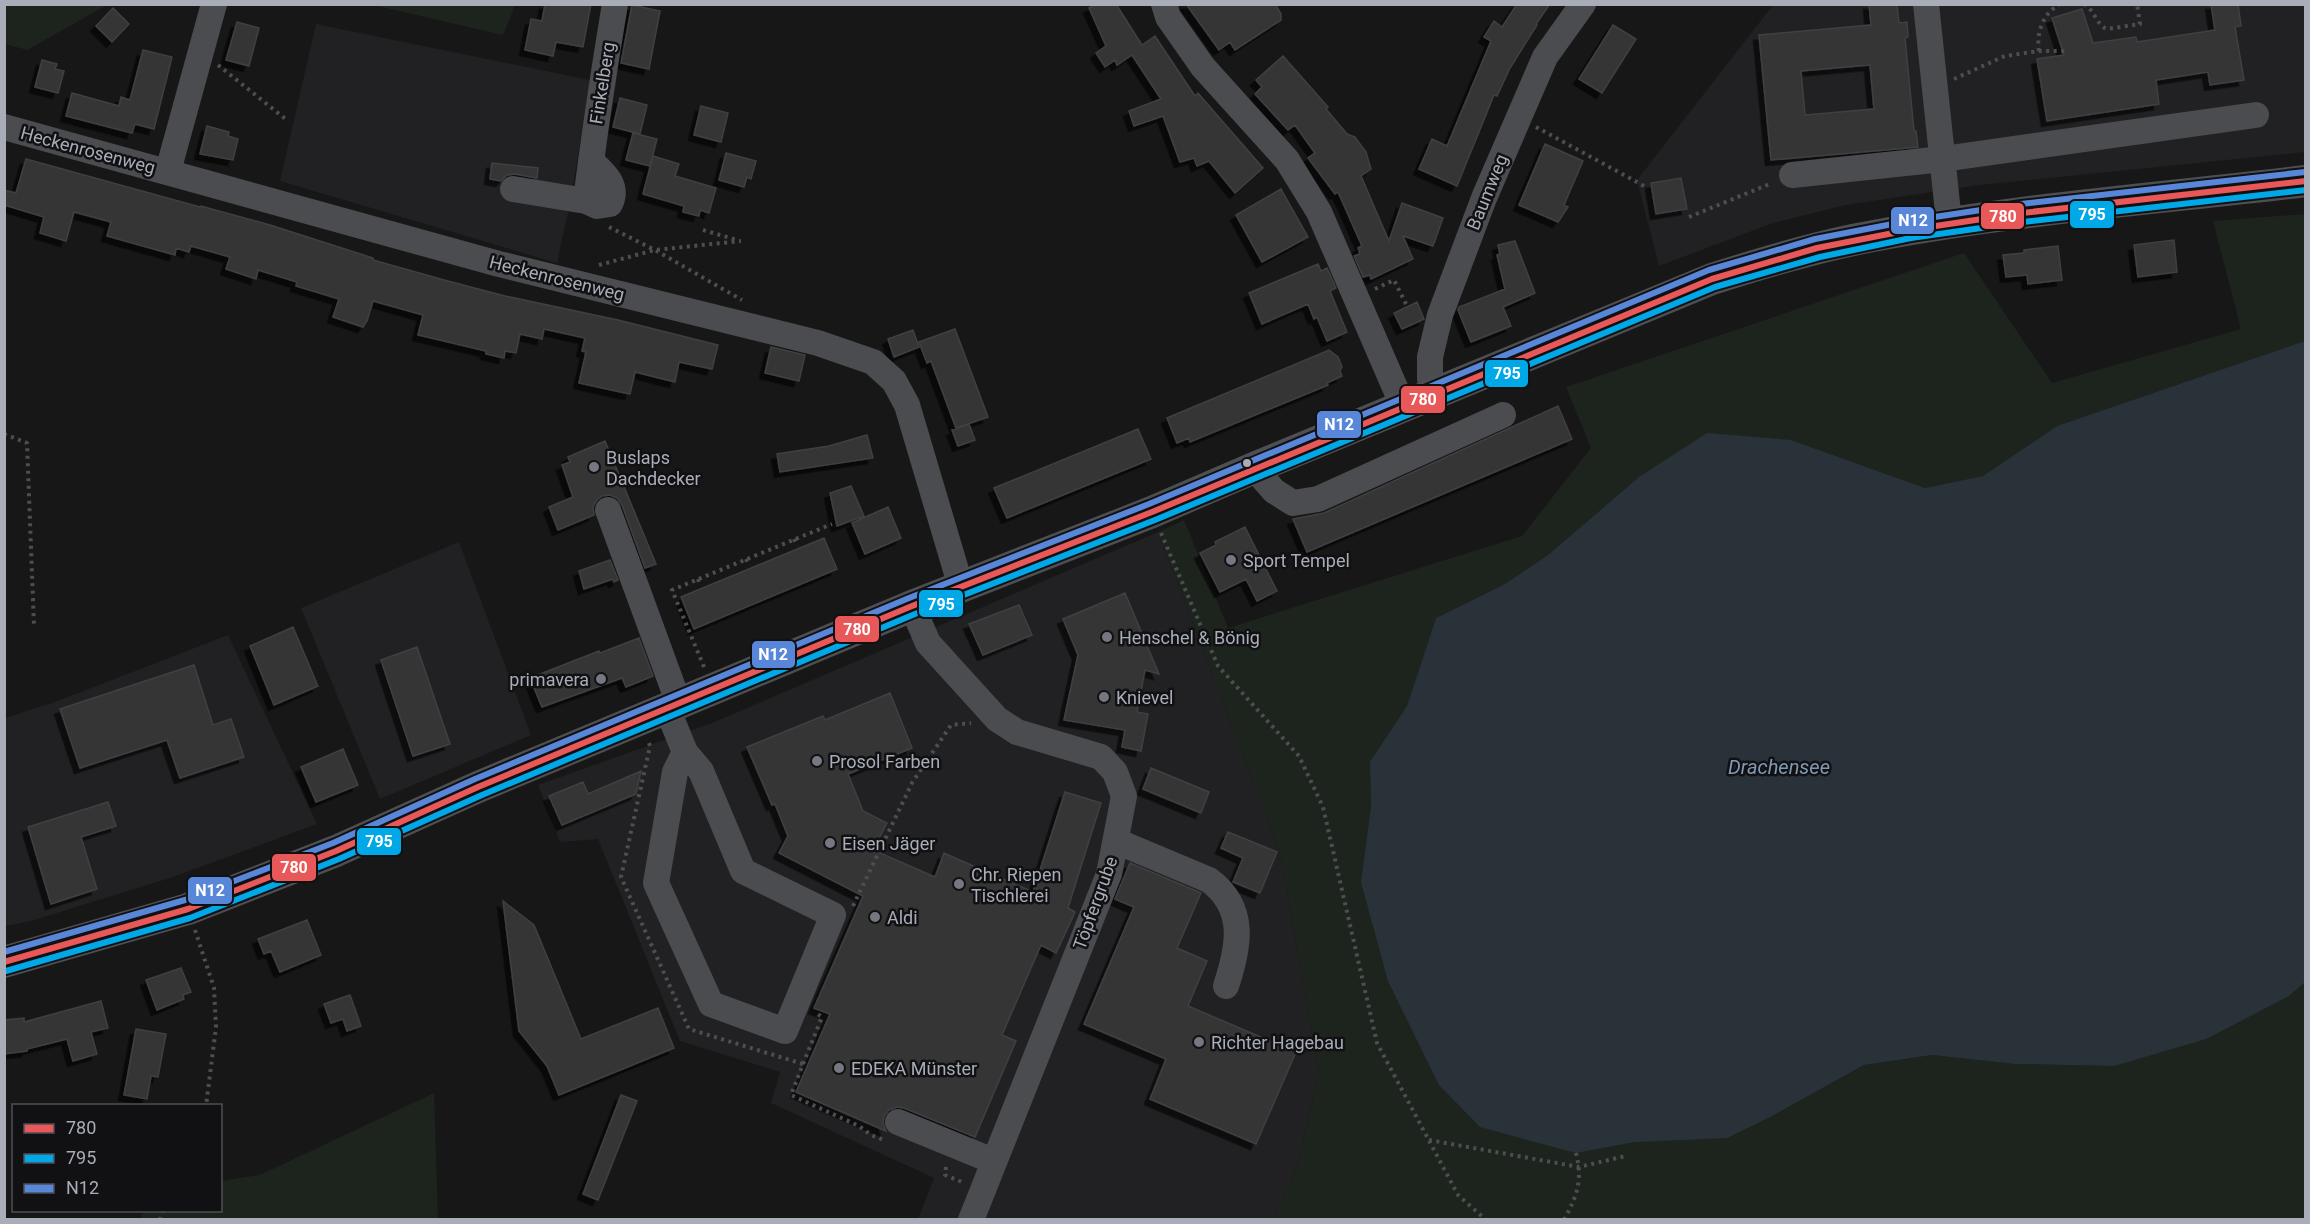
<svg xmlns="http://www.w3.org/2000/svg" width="2310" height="1224" font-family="Roboto,sans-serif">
	<defs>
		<filter id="shadow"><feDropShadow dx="-5.5" dy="5.5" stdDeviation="0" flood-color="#0009"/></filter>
	</defs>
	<rect width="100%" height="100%" fill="#171717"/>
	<path fill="#212123" d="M1773 5H2305V152L1979 185 1846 205 1773 223 1659 266 1637 180Z
		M316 24 590 80 571 199 557 263 280 181Z
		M1158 532 1280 852 1319 1073 1296 1170 1273 1219H918L934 1178 771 1103 780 1072 680 1041 598 839 560 842 538 785 712 723Z
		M459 542 531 735 380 799 301 608Z
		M228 635 317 824 170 878 31 921 5 926V718L55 702Z"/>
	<path fill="#1d241e" d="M4 5 5 4 107 5 27 50 5 44Z
		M373 5 515 4V5L503 35Z
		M2305 214V341L2057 426 1983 476 1925 488 1791 440 1639 477 1548 555 1505 584 1436 618 1407 706 1370 763 1371 806 1361 882 1576 1153 1772 1116 1864 1065 1932 1055 2015 1064 2114 1066 2289 996 2305 981V1219H1273L1296 1170 1319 1073 1280 852 1158 532 1184 520 1228 628 1522 536 1591 448 1566 387 1964 253 2052 383 2241 329 2213 221Z
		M434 1093 438 1219H140L144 1211 220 1210 221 1181 260 1175Z"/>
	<path fill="#2a3239" d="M2305 341 2306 981 2289 996 2206 1039 2114 1066 2015 1064 1932 1055 1864 1065 1772 1116 1727 1138 1635 1142 1576 1153 1480 1127 1439 1085 1388 981 1361 882 1371 806 1370 762 1407 706 1436 618 1505 584 1548 555 1639 477 1707 433 1791 440 1925 488 1983 476 2057 426Z"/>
	<path fill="#353536" stroke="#3f4043" stroke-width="1.5" fill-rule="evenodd" filter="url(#shadow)" d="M545 4H591L583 47 556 42 553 56 525 50 531 19 542 21Z
		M1098 4H1116L1142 45 1155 36 1195 96 1198 93 1263 168 1235 193 1209 161 1197 166 1194 158 1180 162 1163 116 1134 126 1129 111 1161 99 1132 55 1117 65 1115 60 1105 67 1096 53 1106 46 1089 8Z
		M1186 4H1275L1281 14V20L1235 50 1230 42 1219 50Z
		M1517 4H1550L1536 24 1537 25 1510 68 1497 96 1494 95 1457 186 1419 169 1432 139 1447 146 1491 41 1484 37 1494 21 1502 27Z
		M1869 4H1897L1899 23 1907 22 1908 37 1905 38 1914 131H1916L1918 147 1771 160 1759 35 1871 25ZM1870 65 1874 109 1805 115 1801 71Z
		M2211 4H2238L2241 26 2235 27 2244 80 2210 85 2208 72 2156 80 2159 104 2047 121 2037 59 2064 55 2052 18 2082 9 2093 43 2136 37 2137 42 2215 30Z
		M632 5 660 11 649 69 621 63Z
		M113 8 129 24 112 42 96 26Z
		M237 22 259 28 249 66 226 60Z
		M1613 25 1636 39 1602 93 1579 79Z
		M143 50 172 57 154 129 135 124 132 133 66 116 72 93 119 106 121 97 130 100Z
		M1283 56 1328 107 1326 109 1347 134 1355 137 1366 152 1371 169 1361 176 1389 241 1402 203 1443 218 1433 246 1403 236 1413 259 1371 279 1370 275 1363 277 1354 256 1360 254 1358 248 1362 246 1338 192 1335 194 1308 158 1315 153 1295 125 1288 130 1255 94 1262 87 1256 80Z
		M42 60 57 64 55 69 64 71 58 93 35 87Z
		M620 98 647 105 640 134 613 127Z
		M701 106 728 113 721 142 694 135Z
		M207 126 229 132 228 136 238 139 233 160 200 154Z
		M633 133 657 139 650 166 626 160Z
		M1545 144 1583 161 1564 205 1568 207 1558 222 1519 205Z
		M726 153 756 161 751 179 747 177 744 187 719 180Z
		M653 156 679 164 675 176 716 188 709 213 700 210 699 216 683 212 684 206 643 194Z
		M26 159 200 207 201 206 270 225 373 258V260L444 280 505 296 618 320 718 345 712 369 679 362 675 382 635 372 630 394 579 383 586 352 582 351 585 338 544 329 542 339 520 334 516 353 505 351 504 358 486 354V351L418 335 423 315 373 301 367 321 363 327 333 317 339 299 296 286 297 282 258 270 256 279 226 269 230 257 191 246 189 252 176 248 175 255 107 236 111 222 74 212 66 241 40 233 44 217 4 205V190L16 193Z
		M492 163 538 168 537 178 515 174 507 175 501 181 490 179Z
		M1681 178 1687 209 1656 214 1651 183Z
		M1281 189 1308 237 1262 262 1236 215Z
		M2174 240 2177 272 2138 277 2134 245Z
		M1515 241 1535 293 1503 307 1511 326 1471 342 1458 310 1459 307 1505 289 1497 255 1500 254 1498 245Z
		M2058 246 2062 280 2028 284 2027 275 2006 277 2003 255 2024 253V250Z
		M1318 264 1321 271 1327 268 1336 288 1330 291 1347 332 1327 341 1317 317 1314 319 1308 304 1262 324 1249 293Z
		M1417 302 1424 319 1402 329 1394 313Z
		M955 329 988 417 956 428 931 361 927 363 919 342Z
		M913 330 919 347 894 357 888 339Z
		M771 347 805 355 799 381 765 373Z
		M1329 350 1338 357 1342 367 1340 371 1342 376 1327 383 1328 385 1190 442 1189 438 1177 443 1167 418Z
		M1558 406 1572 439 1307 552 1293 519 1324 513Z
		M969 424 975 440 958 446 952 430Z
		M1138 429 1151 459 1007 518 994 488Z
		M867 435 873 458 780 472 777 454 829 446Z
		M605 441 656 564 645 568 622 505 617 498 610 495 602 496 597 500 593 507 594 515 558 530 549 507 573 497 562 465 570 462 568 457Z
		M851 486 864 516 837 526 830 493Z
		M888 507 901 538 865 554 852 523Z
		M1245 527 1277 591 1257 601 1246 579 1220 592 1200 553 1216 545 1215 542Z
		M824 538 837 569 694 629 681 597Z
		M610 560 618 580 614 582 613 579 584 589 579 571Z
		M1125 593 1159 674 1145 670 1137 712 1148 714 1141 751 1122 747 1125 730 1064 720 1078 655 1063 619Z
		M1019 605 1032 635 983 655 969 624Z
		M293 627 318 686 274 705 250 646Z
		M639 638 653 676 626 687 622 678 542 707 530 678 599 651 600 653Z
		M417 647 450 744 413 756 381 660Z
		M194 665 213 725 231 719 244 757 180 778 167 740 80 768 60 709Z
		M890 693 912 748 848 774 863 811 887 823 873 850 935 877 944 853 1033 892 1065 792 1101 803 1068 908 1075 912 1056 953 1041 945 1002 1035 1016 1041 975 1137 904 1108 897 1107 889 1110 884 1116 883 1123 886 1131 796 1092 830 1014 814 1008 863 896 779 853 788 836 775 804 772 805 747 747 823 716 825 720Z
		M343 749 358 785 316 802 301 767Z
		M1151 768 1209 792 1201 813 1143 789Z
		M641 771 636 794 562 825 549 796 583 782 588 794Z
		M108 802 116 826 81 837 97 889 51 904 28 827Z
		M1228 832 1277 852 1260 893 1233 882 1243 858 1221 848Z
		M1130 863 1201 893 1177 948 1207 961 1188 1006 1296 1052 1256 1144 1150 1099 1166 1059 1084 1024 1134 907 1115 899Z
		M503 901 534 925 581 1039 658 1008 674 1048 559 1095 547 1066 519 1031Z
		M307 920 321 955 280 972 271 951 264 954 258 939Z
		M181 968 191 992 183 995 184 999 157 1010 146 980Z
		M350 995 361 1026 347 1031 343 1019 331 1023 324 1004Z
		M101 1001 108 1028 91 1032 97 1054 73 1061 67 1039 27 1049V1051L4 1054V1020L24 1018V1022Z
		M136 1029 166 1034 158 1077 151 1076 147 1099 124 1095Z
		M621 1095 637 1101 598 1200 583 1194Z"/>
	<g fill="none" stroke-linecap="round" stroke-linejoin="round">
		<path stroke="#4d4e52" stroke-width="4" stroke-dasharray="3 4.5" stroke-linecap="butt" d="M2084 4C2095 10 2096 25 2107 29L2140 24 2137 4
			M2039 51C2036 33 2043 13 2060 4
			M218 65 288 121
			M1954 79 2005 56 2039 51H2068
			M1536 127 1646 187
			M1689 217 1772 183
			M609 227 655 250 742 300
			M703 230 737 240
			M599 265 655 250 741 241
			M1375 289 1394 280 1406 304
			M4 434 27 443 34 626
			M1161 533 1218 666 1299 756 1323 807 1377 1043 1458 1195 1486 1220
			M794 539 797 546
			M746 559 749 566
			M698 579 700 585
			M704 667 672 590 832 524
			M649 743 650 746 621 877 689 1029 803 1064 791 1095 859 1126 871 1135 884 1140
			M853 906 912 783 951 725 971 723
			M195 930 214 988 216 1027 206 1106
			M803 1064 822 1017 816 1013
			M1429 1140 1579 1167 1626 1156
			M946 1167 945 1175 962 1182
			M160 1220 163 1210
			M1564 1220C1577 1196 1583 1180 1576 1153"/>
		<path stroke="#4b4c50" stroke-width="26" d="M1164 4 1168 17 1203 67 1287 160 1319 212 1403 406
			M1926 4 1949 222
			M4 127 499 264 818 343 873 362 894 381 907 405 961 587
			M591 161C604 173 619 185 610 204L597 206 586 201C594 135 604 70 615 4
			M168 171 214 4
			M1792 175 1943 159 2256 115
			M513 189 586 201
			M1435 393 1430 379V357L1440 315 1484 198 1545 57 1583 4
			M1254 468 1274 491 1293 503 1318 499 1503 415
			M608 510 679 704
			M912 606 928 643 997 719 1017 732 1101 757 1115 772 1124 796 1109 874 971 1220
			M667 708 685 752 701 771 743 871 833 915 785 1031 711 1004 656 883 675 772 685 752
			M1116 841 1209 880C1247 908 1239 947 1226 986
			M898 1122 993 1161"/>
		<path stroke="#4d4f52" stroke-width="32" d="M4 962 188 909 336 851 478 787 912 606 1152 512 1254 468 1712 279C1759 264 1805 250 1853 240 2002 210 2155 199 2306 181"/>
		<g stroke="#111113" stroke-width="10">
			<path id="bus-1" d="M4 962 188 909 336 851 478 787 912 606 1152 512 1712 279 1817 248 1909 230 2022 213 2306 181"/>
		</g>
		<g stroke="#111113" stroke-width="10">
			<path id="bus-2" d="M6 971 190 918 339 859 482 795 915 614 1155 520 1715 287 1820 257 1911 238 2023 222 2306 190"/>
		</g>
		<g stroke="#111113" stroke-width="10">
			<path id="bus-3" d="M4 952 185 900 333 843 475 779 909 598 1149 504 1709 270 1815 239 1908 221 2021 204 2305 172"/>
		</g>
		<use href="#bus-1" stroke="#e95858" stroke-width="6"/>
		<use href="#bus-2" stroke="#00a8e7" stroke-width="6"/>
		<use href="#bus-3" stroke="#5887d9" stroke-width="6"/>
	</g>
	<circle fill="#a8adb8" stroke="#111113" stroke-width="2" cx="1247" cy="463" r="5"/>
	<g fill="#757880" stroke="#111113" stroke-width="2">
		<circle cx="594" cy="467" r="6"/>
		<circle cx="1231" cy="560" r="6"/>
		<circle cx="1107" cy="637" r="6"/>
		<circle cx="601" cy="679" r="6"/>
		<circle cx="1104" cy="697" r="6"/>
		<circle cx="817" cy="761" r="6"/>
		<circle cx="830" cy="843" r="6"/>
		<circle cx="959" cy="884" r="6"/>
		<circle cx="875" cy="917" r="6"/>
		<circle cx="1199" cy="1042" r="6"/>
		<circle cx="839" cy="1068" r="6"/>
	</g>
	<g text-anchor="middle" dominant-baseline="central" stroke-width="5" stroke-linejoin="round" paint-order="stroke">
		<g font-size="18" fill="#a8adb8" stroke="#111113">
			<text transform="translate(602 83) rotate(-81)">Finkelberg</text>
			<text transform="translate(88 150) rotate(15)">Heckenrosenweg</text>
			<text transform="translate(1487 192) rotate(-68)">Baumweg</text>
			<text transform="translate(557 278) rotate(14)">Heckenrosenweg</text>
			<text transform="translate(1095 903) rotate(-70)">Töpfergrube</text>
		</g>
		<g font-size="18" fill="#a8adb8" stroke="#111113" text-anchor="start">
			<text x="606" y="457">Buslaps<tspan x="606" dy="21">Dachdecker</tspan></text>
			<text x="1243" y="560">Sport Tempel</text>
			<text x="1119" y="637">Henschel &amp; Bönig</text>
			<text x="589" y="679" text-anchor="end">primavera</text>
			<text x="1116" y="697">Knievel</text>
			<text x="829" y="761">Prosol Farben</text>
			<text x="842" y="843">Eisen Jäger</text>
			<text x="971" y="874">Chr. Riepen<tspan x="971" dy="21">Tischlerei</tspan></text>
			<text x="887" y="917">Aldi</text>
			<text x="1211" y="1042">Richter Hagebau</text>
			<text x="851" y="1068">EDEKA Münster</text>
		</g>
		<g font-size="20" font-style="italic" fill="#7f9bb3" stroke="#111113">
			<text x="1779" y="767">Drachensee</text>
		</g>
	</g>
	<g stroke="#111113" stroke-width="2">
		<rect x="2069" y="200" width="46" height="29" rx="6" fill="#00a8e7"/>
		<rect x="1980" y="202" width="45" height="28" rx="6" fill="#e95858"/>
		<rect x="1890" y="206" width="45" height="29" rx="6" fill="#5887d9"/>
		<rect x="1484" y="359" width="45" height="29" rx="6" fill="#00a8e7"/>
		<rect x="1400" y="385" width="46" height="29" rx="6" fill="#e95858"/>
		<rect x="1316" y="410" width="46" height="29" rx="6" fill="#5887d9"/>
		<rect x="918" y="589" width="46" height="29" rx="6" fill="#00a8e7"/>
		<rect x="834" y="615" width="46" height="28" rx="6" fill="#e95858"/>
		<rect x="751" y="640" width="45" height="29" rx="6" fill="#5887d9"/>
		<rect x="356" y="827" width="46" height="29" rx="6" fill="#00a8e7"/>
		<rect x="271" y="853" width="46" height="29" rx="6" fill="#e95858"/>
		<rect x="187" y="876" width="46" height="29" rx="6" fill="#5887d9"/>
	</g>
	<g font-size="16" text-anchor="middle" font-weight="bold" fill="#fff">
		<text x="2092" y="220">795</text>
		<text x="2003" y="222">780</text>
		<text x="1913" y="226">N12</text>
		<text x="1507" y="379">795</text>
		<text x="1423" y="405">780</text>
		<text x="1339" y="430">N12</text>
		<text x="941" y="610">795</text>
		<text x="857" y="635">780</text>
		<text x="773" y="660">N12</text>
		<text x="379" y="847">795</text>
		<text x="294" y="873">780</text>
		<text x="210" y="896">N12</text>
	</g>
	<rect width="2310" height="1224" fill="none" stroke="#a8adb8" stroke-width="12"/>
	<rect x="12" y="1104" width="210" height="108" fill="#111113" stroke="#4d4f55" stroke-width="1.5"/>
	<rect x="24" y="1124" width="30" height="9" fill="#e95858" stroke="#4d4f55" stroke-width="1.5"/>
	<text x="66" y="1134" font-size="18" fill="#a8adb8">780</text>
	<rect x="24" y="1154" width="30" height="9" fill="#00a8e7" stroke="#4d4f55" stroke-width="1.5"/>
	<text x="66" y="1164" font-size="18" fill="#a8adb8">795</text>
	<rect x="24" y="1184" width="30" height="9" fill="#5887d9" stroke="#4d4f55" stroke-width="1.5"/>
	<text x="66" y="1194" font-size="18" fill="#a8adb8">N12</text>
</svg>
